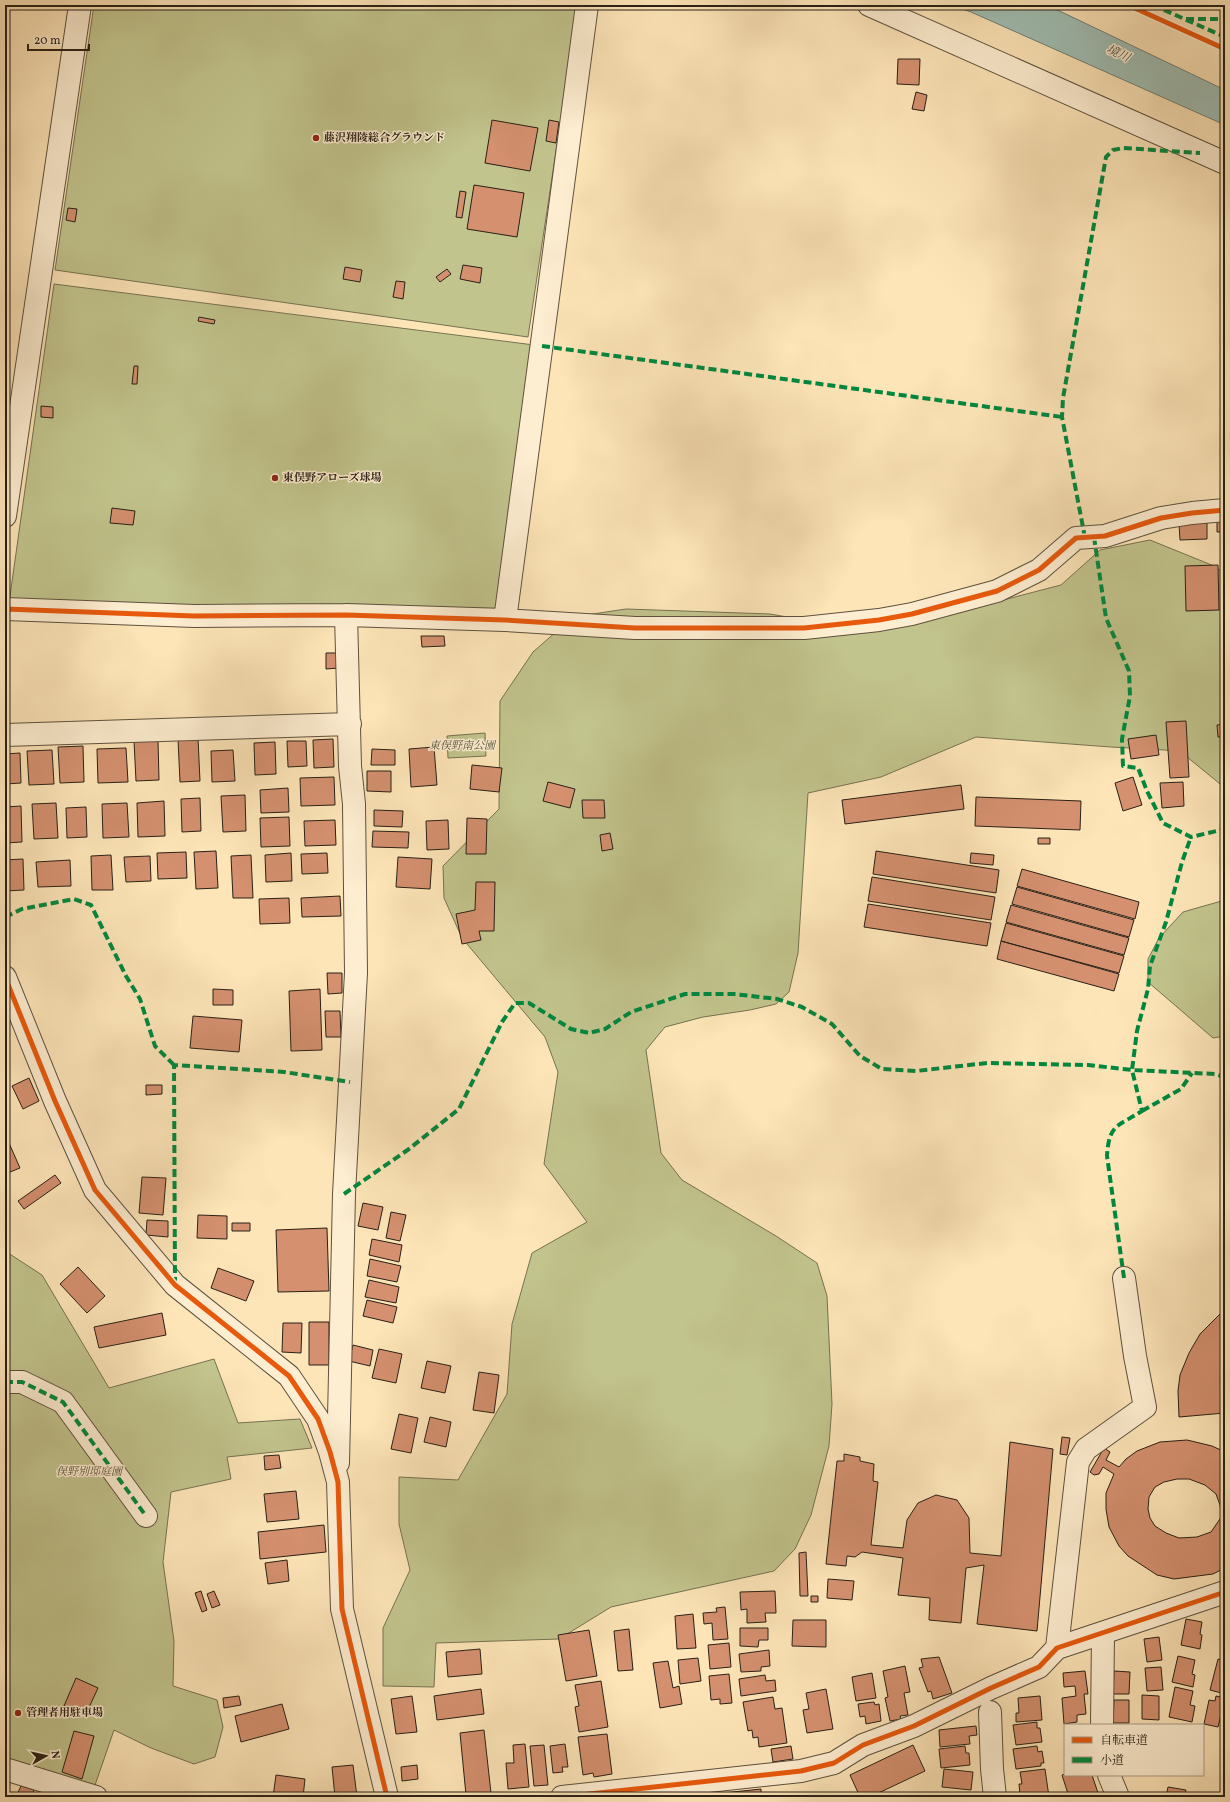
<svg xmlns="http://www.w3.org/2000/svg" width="1230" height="1802" font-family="Vollkorn,'Noto Serif JP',serif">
	<rect width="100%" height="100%" fill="#fde5b8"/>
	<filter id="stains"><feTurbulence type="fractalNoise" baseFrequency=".005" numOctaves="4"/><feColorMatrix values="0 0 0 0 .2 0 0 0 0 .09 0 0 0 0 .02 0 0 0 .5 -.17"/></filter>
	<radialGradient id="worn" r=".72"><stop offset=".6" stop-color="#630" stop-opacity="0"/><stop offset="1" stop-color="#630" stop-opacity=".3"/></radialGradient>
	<path fill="#c2c48d" stroke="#767252" d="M94 5H578L528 337 55 270Z
		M54 284 542 346 505 620 8 610Z
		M1150 540 1214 566 1225 574V788L1181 752 1165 750 1111 747 976 737 881 777 808 793 798 953 789 992 776 1004 750 1010 703 1017 665 1027 646 1050 661 1153 682 1180 776 1236 817 1263 827 1296 832 1404 829 1446 811 1515 795 1549 774 1571 611 1607 559 1639 436 1643 434 1687 383 1686V1628L410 1570 399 1524V1477L458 1480 507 1394 512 1324 532 1253 587 1222 544 1164 558 1072 545 1037 462 938 444 898 443 866 499 809 500 701 533 652 573 617 626 609 770 614 856 629 934 618 1061 585 1100 550Z
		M485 733 486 756 448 758 447 736Z
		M1225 900V1036L1213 1038 1148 982V959L1159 938 1183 912Z
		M5 1251 42 1275 109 1388 214 1359 238 1423 300 1419 312 1448 227 1457 231 1479 171 1492 163 1562 174 1641 173 1686 217 1700 223 1727 215 1757 194 1764 151 1748 114 1730 93 1791 5 1762Z"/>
	<path fill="#a0beb4" stroke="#707f75" d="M950 5H1047L1225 90V125L971 12Z"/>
	<path fill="#d4906f" stroke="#292016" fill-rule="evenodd" d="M898 59H920L919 85 897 84Z
		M916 92 927 95 924 111 912 109Z
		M492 120 538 128 530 171 485 163Z
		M549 120 559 122 556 143 546 141Z
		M474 185 524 193 517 237 467 229Z
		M460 191 466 192 462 218 456 217Z
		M68 208 77 209 75 222 66 220Z
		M463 265 482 268 480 283 460 279Z
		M345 267 362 270 360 282 343 279Z
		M447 269 451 274 440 282 436 277Z
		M396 281 405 282 403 299 393 297Z
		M199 317 215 320 214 324 198 321Z
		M134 366H138L137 384H132Z
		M41 406 53 407V418L41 417Z
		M112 508 135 511 133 525 110 523Z
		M1217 518H1225V532H1217Z
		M1207 523V539L1180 540 1179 524Z
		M1218 565 1219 610 1186 611 1185 566Z
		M421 636H444L445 646 422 647Z
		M326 653H338L339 668 326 669Z
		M1186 721 1189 777 1170 778 1166 722Z
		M1225 724V737H1218L1217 725Z
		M1156 735 1159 755 1131 759 1128 739Z
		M198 738 200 781 180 782 178 739Z
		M333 739 334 767 314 768 313 740Z
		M158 740 159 780 136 781 134 741Z
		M287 741H306L307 766 288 767Z
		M275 742 276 774 255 775 254 743Z
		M83 746 84 782 60 783 58 747Z
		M434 747 437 785 411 787 409 749Z
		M126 748 128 782 98 783 97 749Z
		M372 749 395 750V765H371Z
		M52 750 54 784 29 785 27 751Z
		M233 750 235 781 212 782 211 751Z
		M20 753 21 783 5 784V754Z
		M472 765 502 768 499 792 470 789Z
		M367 771H391V792L367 791Z
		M334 777 335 805 301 806 300 778Z
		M1133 777 1142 805 1123 811 1115 783Z
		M548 782 575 789 570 808 543 801Z
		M1183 782 1184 806 1162 808 1160 783Z
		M961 785 964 809 845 824 842 800Z
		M288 788 289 812 261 813 260 790Z
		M245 795 246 831 223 832 221 796Z
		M976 797 1081 801 1080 830 975 826Z
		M200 798 201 831 182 832 181 799Z
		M582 800H604L605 818H583Z
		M164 801 165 836 138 837 137 803Z
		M56 803 58 838 34 839 32 804Z
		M127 803 129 837 103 838 102 804Z
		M21 806 22 842 5 843V807Z
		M86 807 87 837 67 838 66 808Z
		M374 810 403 811 402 827 374 826Z
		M289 817 290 846 261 847 260 818Z
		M467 818 487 819 486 854H466Z
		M335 820 336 845 305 846 304 821Z
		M448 820 449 849 427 850 426 821Z
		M373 831 409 832 408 848 372 847Z
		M610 833 613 849 602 851 600 835Z
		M1038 838H1050V844H1038Z
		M216 851 218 888 196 889 194 852Z
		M876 851 999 870 996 893 873 874Z
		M186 852 187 878 158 879 157 853Z
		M291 853 292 881 266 882 265 855Z
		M327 853 328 873 302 874 301 854Z
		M971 853 994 855 993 865 970 863Z
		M111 855 113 890H92L91 856Z
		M251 855 253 898H233L231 856Z
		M150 856 151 881 126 882 124 857Z
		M398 857 432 859 430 889 396 887Z
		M23 859 24 890 5 891V860Z
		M70 860 71 886 38 887 36 862Z
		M1022 869 1139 902 1135 919 1017 886Z
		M872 877 995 897 991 920 868 901Z
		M476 882H495L494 931H479L481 940 462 944 456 914 475 910Z
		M1017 887 1134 920 1129 937 1012 904Z
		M340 896 341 916 302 917 301 898Z
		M289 898 290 923 260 924 259 899Z
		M868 904 991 923 987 946 864 927Z
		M1011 905 1129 938 1124 955 1006 922Z
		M1006 923 1124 956 1119 973 1001 941Z
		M1001 941 1119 974 1114 991 997 959Z
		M327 973H342V993L328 994Z
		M213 989 233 990V1005H213Z
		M320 989 322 1050 291 1051 289 991Z
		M325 1011H340L341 1037H326Z
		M193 1016 242 1020 239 1052 190 1048Z
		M29 1078 39 1101 23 1109 12 1086Z
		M146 1085H162V1094L146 1095Z
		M9 1143 20 1168 5 1174V1145Z
		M55 1175 61 1183 24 1209 18 1201Z
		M142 1177 166 1178 163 1215 139 1213Z
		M363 1203 383 1207 378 1230 358 1226Z
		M391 1212 406 1215 400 1241 386 1238Z
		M198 1215 227 1216V1239L197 1238Z
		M147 1220 168 1221V1237L146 1235Z
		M232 1223H250V1231H232Z
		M327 1228 329 1291 278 1292 276 1230Z
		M372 1239 402 1245 399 1262 369 1255Z
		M370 1259 401 1266 397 1282 367 1276Z
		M78 1267 105 1296 87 1313 60 1284Z
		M218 1268 254 1281 246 1301 211 1288Z
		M369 1280 399 1287 396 1303 365 1297Z
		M367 1300 397 1307 393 1323 363 1316Z
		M1225 1309V1413L1179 1417 1178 1391 1180 1375 1189 1353 1200 1334Z
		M162 1313 166 1335 99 1348 94 1327Z
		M309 1322H329V1365H309Z
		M283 1323H302L301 1353 282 1352Z
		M353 1345 373 1350 370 1366 349 1361Z
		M379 1349 402 1354 396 1383 372 1378Z
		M427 1361 451 1366 445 1393 421 1388Z
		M479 1372 499 1375 494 1413 473 1410Z
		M399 1414 418 1418 411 1453 391 1449Z
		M430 1417 451 1422 446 1447 424 1442Z
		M1062 1437 1070 1438 1067 1455 1060 1454Z
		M1187 1440 1212 1446 1225 1452V1568L1213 1574 1174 1579 1157 1575 1128 1556 1119 1546 1109 1527 1106 1509V1493L1114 1474 1103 1467 1099 1474 1094 1475 1090 1472 1104 1448 1110 1452 1106 1460 1119 1467 1126 1459 1137 1451 1160 1442ZM1177 1479H1189L1205 1485 1216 1494 1220 1505 1222 1516 1211 1532 1197 1537 1179 1538 1166 1533 1155 1526 1150 1518 1148 1509 1149 1497 1155 1487 1164 1482Z
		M1010 1442 1053 1449 1037 1631 977 1624 984 1565 966 1568 961 1623 929 1620 930 1598 898 1595 903 1558 862 1552 855 1557 847 1556 846 1566 826 1564 837 1461H844V1454L860 1457V1461L874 1464 873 1481 878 1482 871 1545 903 1548 907 1520 918 1503 936 1495 957 1500 969 1518 970 1553 1001 1556Z
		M279 1455 281 1468 265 1470 264 1456Z
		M296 1491 299 1519 267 1522 264 1494Z
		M324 1525 326 1552 260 1559 258 1532Z
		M806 1552 808 1596H800L799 1553Z
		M287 1560 289 1581 268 1584 265 1563Z
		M828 1579 854 1581 852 1600 827 1598Z
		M201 1591 207 1610 202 1612 195 1593Z
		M214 1591 220 1605 212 1608 207 1594Z
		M775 1591 776 1613H765L766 1622 747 1623V1609L741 1610 740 1592Z
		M811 1596H818V1602H811Z
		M725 1607 728 1639 713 1640 712 1623 704 1624 703 1613 717 1612 716 1608Z
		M693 1614 696 1648 677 1649 675 1616Z
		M1186 1619 1202 1622 1200 1634 1202 1635 1200 1649 1181 1645Z
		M793 1620H826V1647L792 1646Z
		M740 1628H768V1640H759L758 1647 740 1646Z
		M629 1629 633 1670 618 1671 614 1631Z
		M589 1630 597 1676 566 1681 558 1635Z
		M1159 1637 1162 1660 1147 1662 1144 1639Z
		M729 1643 731 1667 710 1669 708 1645Z
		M480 1649 482 1674 448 1677 446 1652Z
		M769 1650 770 1666 761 1667V1671L741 1672 739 1654Z
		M1178 1656 1195 1660 1192 1674 1195 1675 1193 1687 1172 1682Z
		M939 1657 952 1693 933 1699 931 1691 928 1692 919 1668 923 1667 921 1659Z
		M698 1658 701 1681 680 1684 678 1660Z
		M1218 1659 1225 1661V1694L1210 1690Z
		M668 1661 673 1688 679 1686 682 1704 660 1708 653 1663Z
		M905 1666 910 1692 904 1693 908 1715 900 1716 901 1719 890 1721 885 1698 888 1697 883 1671Z
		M1161 1667 1163 1690 1147 1691 1145 1668Z
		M1085 1671 1088 1694H1084L1086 1714 1077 1715V1722L1064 1724 1062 1698 1076 1696 1075 1686 1064 1687 1063 1673Z
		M1114 1671 1130 1672 1129 1694H1113Z
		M872 1673 876 1698 856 1701 852 1677Z
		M729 1674 732 1703 720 1704V1699L711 1700 709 1676Z
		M765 1675 766 1681 775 1680 776 1691 741 1696 739 1679Z
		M76 1678 98 1688 85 1716 64 1706Z
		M601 1681 608 1727 579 1732 575 1707 579 1706 575 1685Z
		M1175 1687 1193 1691 1190 1705 1195 1706 1192 1722 1169 1717Z
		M481 1689 484 1714 437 1720 434 1696Z
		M826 1689 833 1729 807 1733 803 1710 809 1709 806 1693Z
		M1142 1695 1159 1696V1720L1142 1719Z
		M239 1696 241 1705 224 1708 223 1698Z
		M412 1696 417 1732 396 1734 391 1699Z
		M1040 1696 1042 1720 1016 1722V1713H1019L1018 1698Z
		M1216 1696 1225 1698 1218 1727 1204 1724 1209 1700 1215 1701Z
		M773 1697 775 1709 782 1708 787 1743 759 1747 758 1737 753 1738 752 1730 748 1731 743 1702Z
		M1114 1700H1129V1723H1113Z
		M874 1702 875 1705 879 1704 881 1721 866 1724 865 1716 860 1717 858 1704Z
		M282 1704 289 1729 241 1742 235 1716Z
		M1037 1722V1728H1040L1042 1742 1016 1745 1013 1725Z
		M976 1726 977 1735 969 1736 970 1744 940 1747 939 1730Z
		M484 1730 491 1793 466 1795 460 1733Z
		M74 1731 94 1736 82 1779 62 1772Z
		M607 1734 612 1774 594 1777 593 1773 583 1775 578 1737Z
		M525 1744 529 1787 508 1789 506 1763H514L513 1745Z
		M565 1744 568 1767H562L563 1772 553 1773 550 1746Z
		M544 1745 548 1785 534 1786 530 1746Z
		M913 1745 925 1771 870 1797H860L850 1775Z
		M791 1746 793 1759 773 1762 771 1749Z
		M965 1746 966 1753H969L970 1765 941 1768 939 1749Z
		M1037 1746 1038 1752 1042 1751 1044 1763H1041V1766L1016 1769 1013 1749Z
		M353 1765 357 1797H335L332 1767Z
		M417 1765 418 1779 402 1781 401 1767Z
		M944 1769 973 1772 971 1790 942 1787Z
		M1045 1769 1049 1797H1024L1023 1795H1020L1019 1784H1022L1020 1772Z
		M1065 1774 1092 1775 1098 1793 1086 1797H1069L1062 1775Z
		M276 1775 305 1779 303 1797H273Z
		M5 1782 10 1784 5 1797Z
		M21 1786 34 1790 31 1797H16Z
		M1168 1787 1186 1790 1185 1794 1196 1796V1793L1219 1797H1166Z
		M761 1789V1797H686Z
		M930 1793V1797H901V1794Z"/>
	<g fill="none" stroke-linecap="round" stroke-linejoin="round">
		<g stroke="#5e513e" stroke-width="24">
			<path id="minor" d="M869 5 1225 163
				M5 516 80 5
				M5 609 194 616 346 615 505 620 635 628H804L879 620 912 614 997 591 1039 570 1076 538 1105 536 1161 518 1192 513 1225 510
				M505 620 587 5
				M5 735 350 724
				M5 977 55 1101 95 1190 175 1285 289 1376 318 1419 330 1452 338 1482 342 1609 387 1797
				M5 1382H22L63 1402 146 1516
				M338 1463 344 1194 356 973 354 804 350 766 346 615
				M1057 1648 1078 1462 1086 1449 1145 1407 1135 1356 1124 1278
				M990 1712 992 1769 995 1797
				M1102 1725 1103 1634
				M5 1769 96 1797
				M1109 1775 1118 1797
				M562 1797 801 1771 834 1763 863 1745 914 1726 991 1688 1039 1667 1057 1648 1225 1592"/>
		</g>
		<use href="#minor" stroke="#feeed1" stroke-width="22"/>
		<path stroke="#00873e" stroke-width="4" stroke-dasharray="8 4" stroke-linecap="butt" d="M1153 5 1225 37
			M1186 19H1225
			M542 346 1062 417
			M1094 537 1106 618 1129 671 1130 696 1122 739 1123 766 1138 768 1147 791 1163 823 1191 837 1225 829
			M1085 538 1062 417 1063 398 1106 157 1113 150 1123 148 1200 153
			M5 917 22 909 74 899 91 905 126 976 140 999 155 1046 174 1065
			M1142 1111 1181 1089 1192 1073
			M344 1194 409 1149 459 1109 502 1022 515 1003H529L571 1029 589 1033 605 1029 631 1012 685 994H734L777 999 802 1007 832 1024 860 1056 882 1069 916 1071 987 1063 1088 1065 1132 1070 1215 1074 1225 1077
			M1124 1278 1107 1156C1109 1124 1117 1127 1142 1111L1132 1070 1137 1031 1148 989 1150 966 1166 922 1182 862 1191 837
			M175 1285 174 1065 284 1072 350 1082
			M5 1382H22L63 1402 146 1516"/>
		<g stroke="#feeed1" stroke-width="8">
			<path id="cycleway" d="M1128 5 1225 49
				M5 609 194 616 346 615 505 620 635 628H804L879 620 912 614 997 591 1039 570 1076 538 1105 536 1161 518 1192 513 1225 510
				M5 977 55 1101 95 1190 175 1285 289 1376 318 1419 330 1452 338 1482 342 1609 387 1797
				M562 1797 801 1771 834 1763 863 1745 914 1726 991 1688 1039 1667 1057 1648 1225 1592"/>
		</g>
		<use href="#cycleway" stroke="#e8590c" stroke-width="5"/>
	</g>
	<g fill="#8f2418" stroke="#feeed1" stroke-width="1.5">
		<circle cx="316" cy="138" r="4"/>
		<circle cx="275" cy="478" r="4"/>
		<circle cx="18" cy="1713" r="4"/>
	</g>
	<g text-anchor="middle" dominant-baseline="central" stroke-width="3" stroke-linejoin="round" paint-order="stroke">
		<g font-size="11" font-weight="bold" fill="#292016" stroke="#feeed1" text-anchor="start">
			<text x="324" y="138">藤沢翔陵総合グラウンド</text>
			<text x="283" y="478">東俣野アローズ球場</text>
			<text x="26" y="1713">管理者用駐車場</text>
		</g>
		<g font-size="11" font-style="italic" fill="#57513a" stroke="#feeed1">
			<text x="462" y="746">東俣野南公園</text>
			<text x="89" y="1472">俣野別邸庭園</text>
		</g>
		<g font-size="12" font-style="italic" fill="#4d4f45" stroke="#feeed1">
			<text transform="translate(1118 54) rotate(25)">境川</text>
		</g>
	</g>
	<rect width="1230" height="1802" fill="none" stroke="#fde5b8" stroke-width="20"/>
	<rect x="6" y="6" width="1218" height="1790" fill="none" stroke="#292016" stroke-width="2"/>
	<rect x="10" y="10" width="1210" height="1782" fill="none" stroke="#292016"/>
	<rect x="1064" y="1724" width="140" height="52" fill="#feeed1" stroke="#a99c86"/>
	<rect x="1072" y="1737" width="20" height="6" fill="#e8590c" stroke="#a99c86"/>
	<text x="1100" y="1744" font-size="12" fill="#292016">自転車道</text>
	<rect x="1072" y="1757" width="20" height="6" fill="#00873e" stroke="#a99c86"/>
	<text x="1100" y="1764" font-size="12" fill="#292016">小道</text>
	<g transform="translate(46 1756) rotate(82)" stroke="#feeed1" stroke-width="3" paint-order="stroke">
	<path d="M0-3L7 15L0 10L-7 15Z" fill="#292016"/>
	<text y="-6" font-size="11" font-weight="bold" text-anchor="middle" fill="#292016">N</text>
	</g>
	<path d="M28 44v6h61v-6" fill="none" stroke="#292016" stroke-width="2"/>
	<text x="34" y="44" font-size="12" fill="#292016" stroke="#feeed1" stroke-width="3" paint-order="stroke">20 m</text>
	<rect width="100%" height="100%" filter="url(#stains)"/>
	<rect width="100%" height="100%" fill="url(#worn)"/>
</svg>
